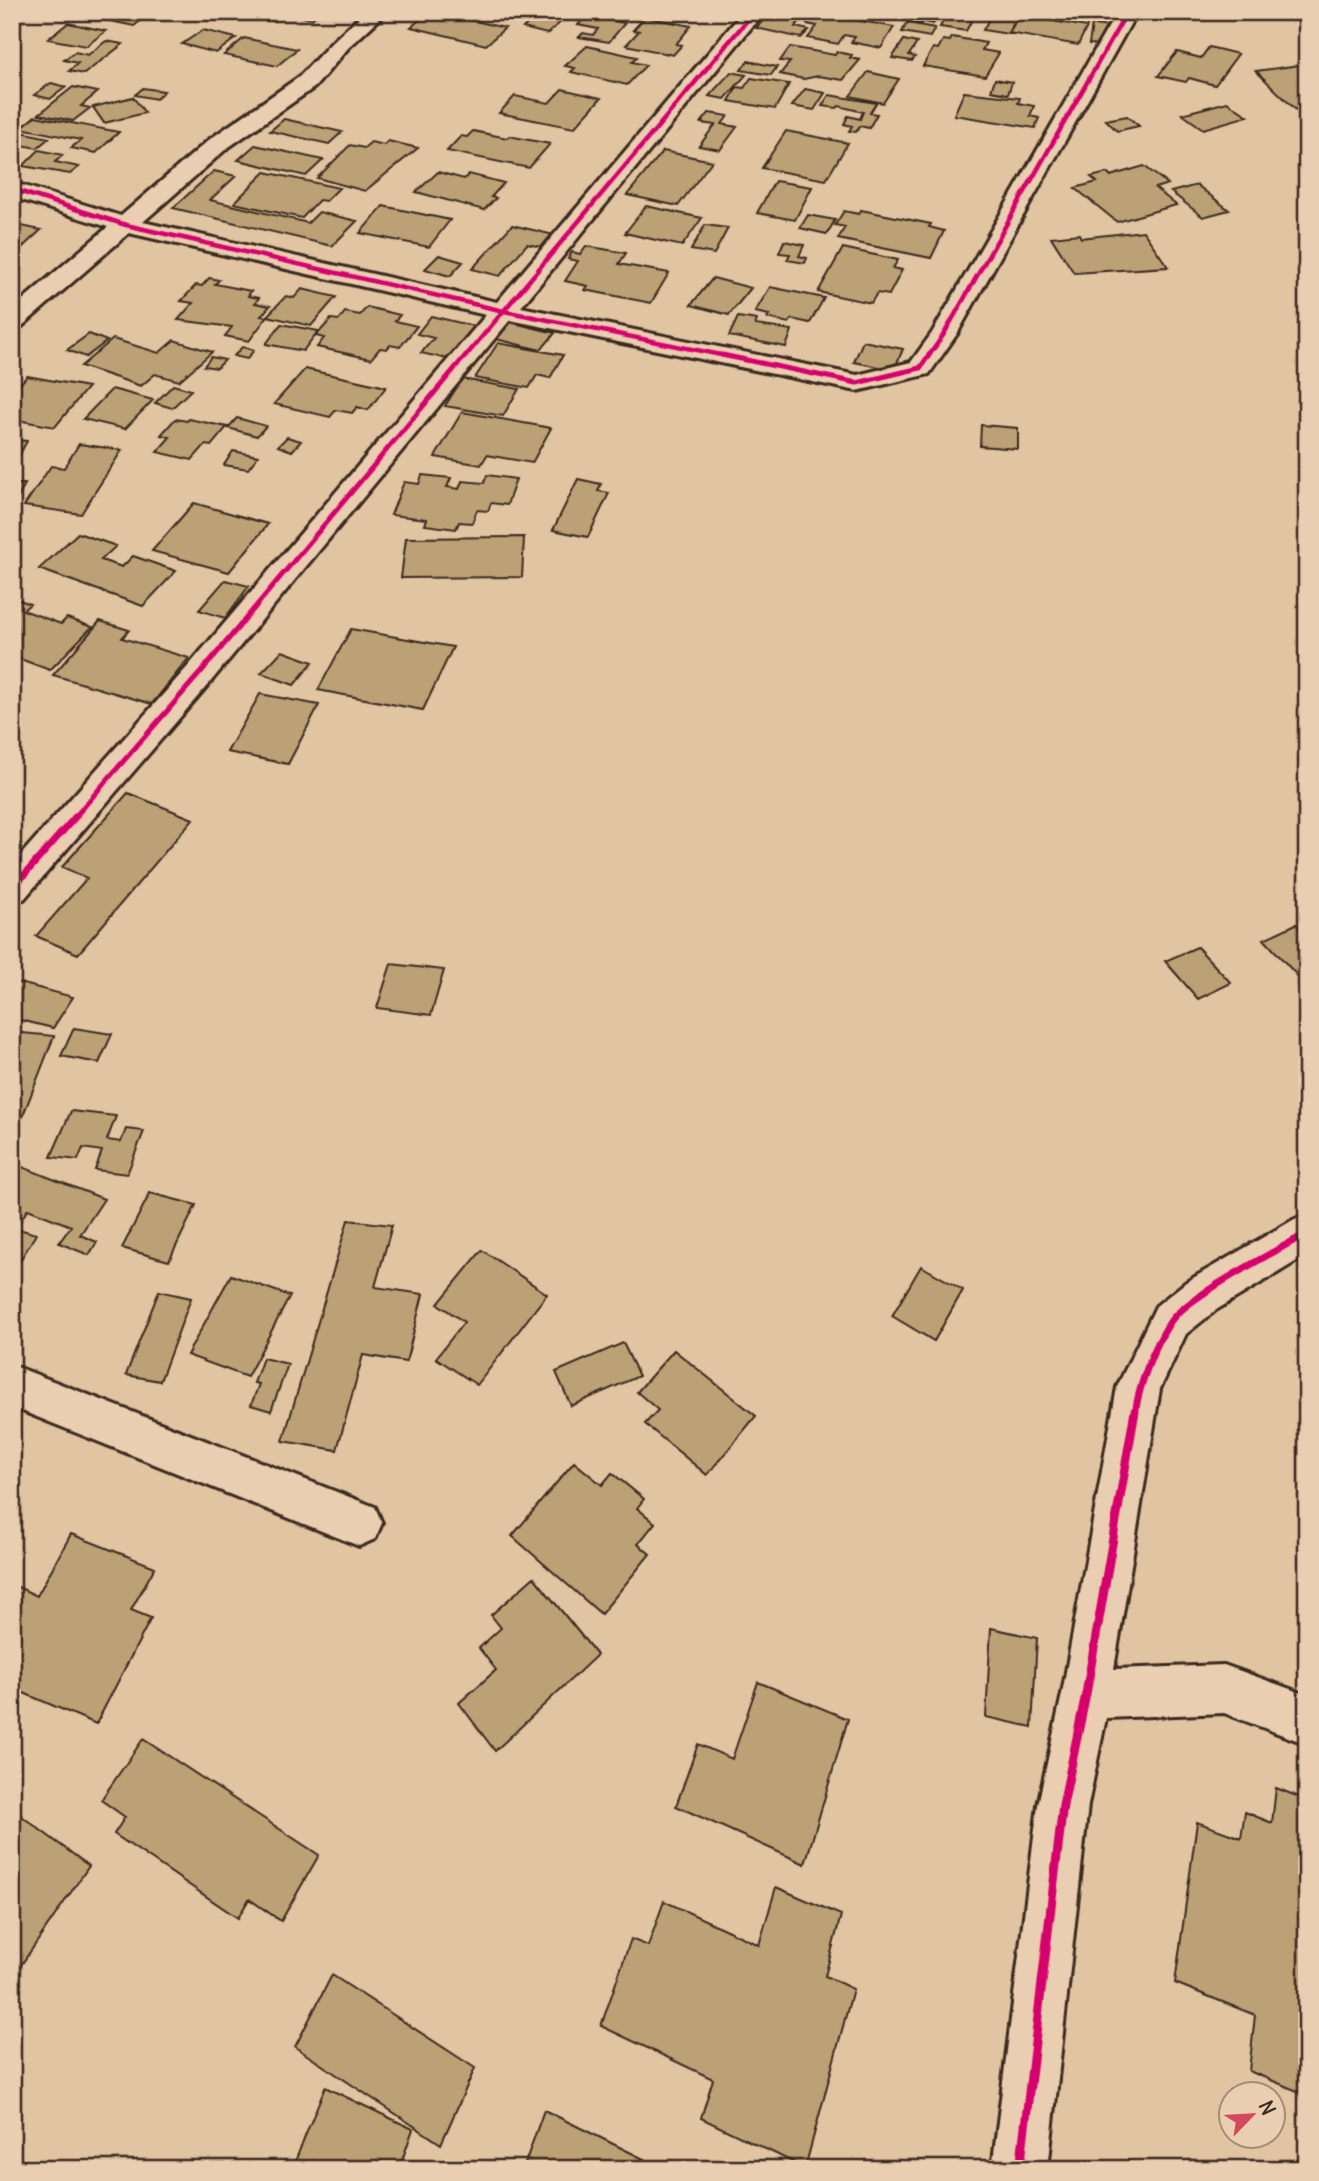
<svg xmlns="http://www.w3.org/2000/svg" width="1319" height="2181" font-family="Delius,sans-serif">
	<rect width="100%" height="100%" fill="#e1c4a2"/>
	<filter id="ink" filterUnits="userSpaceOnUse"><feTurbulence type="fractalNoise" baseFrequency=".0143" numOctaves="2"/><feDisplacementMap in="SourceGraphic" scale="14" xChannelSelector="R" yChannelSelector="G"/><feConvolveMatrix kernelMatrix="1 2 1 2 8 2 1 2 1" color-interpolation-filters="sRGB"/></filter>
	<g filter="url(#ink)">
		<path fill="#bda176" stroke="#3b2a1e" stroke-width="2" d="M80 12H152L134 26 77 14Z
			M255 12H319L312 19 283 13 274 21 251 16Z
			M429 12H437L505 28 486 45 411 27Z
			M474 12H513L503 21 472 14Z
			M771 12H808L795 27 809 30 801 38 756 28Z
			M815 12H842L839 17 894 27 881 48 851 42 855 37 844 35 838 44 808 38 817 26 807 24Z
			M900 12H943L933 24 923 22 921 24 895 19Z
			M948 12H976L966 31 940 27Z
			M993 12 1018 15 1008 34 983 30Z
			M537 15 562 21 547 34 523 28Z
			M1019 15 1087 27 1078 45 1009 33Z
			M586 16 625 23 609 42 579 37 583 33 593 35 598 29 578 25Z
			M645 17 691 26 676 44 682 45 673 55 626 45 639 31 633 30Z
			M68 23 106 31 86 46 48 39Z
			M907 23 935 28 930 37 902 32Z
			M1092 25 1112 27 1102 45 1089 44Z
			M203 30 236 38 216 53 182 44Z
			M952 37 986 43 982 50 999 53 985 76 923 66 933 48 938 49 943 40 950 41Z
			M244 38 297 49 277 66 224 55Z
			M904 40 917 43 909 55 915 57 912 61 892 58Z
			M106 41 123 44 84 74 69 71 78 63 64 60 75 52 88 55Z
			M587 46 637 57 632 62 646 65 627 85 571 72 575 68 565 66Z
			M790 47 835 55 837 52 852 55 850 58 860 60 843 80 818 76 804 79 780 74 790 62 780 61Z
			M1209 47 1238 54 1215 85 1189 78 1186 82 1158 76 1177 52 1201 58Z
			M748 61 777 67 771 75 741 70Z
			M1307 64V109L1296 110 1256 71Z
			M731 72 746 75 725 99 709 96Z
			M868 72 899 79 883 103 850 96Z
			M751 78 789 84 775 109 729 101 737 87 744 88Z
			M995 79 1012 82 1008 94 991 91Z
			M51 83 66 87 50 99 34 95Z
			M73 87 98 92 81 106 90 108 73 121 39 114Z
			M143 88 164 91 156 99 135 95Z
			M562 89 601 98 574 128 499 113 515 96 549 103Z
			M805 89 825 93 814 110 792 106Z
			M964 92 1020 98 1018 103 1034 106 1030 116 1039 118 1035 128 954 115Z
			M829 95 876 103 870 113 877 114 869 128 860 126 856 132 849 131 852 126 844 124 848 116 860 119 863 112 839 106 837 108 822 106Z
			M133 97 145 113 104 123 93 107Z
			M1227 102 1248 116 1203 129 1182 114Z
			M709 113 728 116 722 124 737 127 720 150 699 146 715 125 701 123Z
			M35 116 119 132 96 153 71 148 81 140 21 128Z
			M1127 116 1139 126 1117 131 1106 120Z
			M284 119 342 132 329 144 270 131Z
			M473 131 507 138 509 136 550 144 529 168 447 151 461 136 467 137Z
			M786 131 848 143 826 180 762 168Z
			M21 132 49 138 37 148 22 145 12 154V139Z
			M388 141 418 148 365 191 317 178 350 145 364 148 371 142 384 145Z
			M255 145 323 160 306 176 238 160Z
			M39 150 63 155 55 162 79 167 70 174 23 166Z
			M663 151 712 161 678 206 627 195Z
			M1144 166 1168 184 1155 188 1176 205 1117 222 1075 188 1097 182 1091 177 1107 173 1110 176Z
			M214 171 236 176 210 200 308 223 319 212 357 221 332 246 173 208Z
			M265 172 339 188 326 201 319 200 302 218 234 203Z
			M438 172 464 179 469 174 504 183 491 197 496 198 484 210 416 192Z
			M775 181 812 187 795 220 757 213Z
			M1197 185 1229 210 1203 217 1171 192Z
			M383 206 450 220 429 247 360 233Z
			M646 206 702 218 682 246 625 233Z
			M861 210 931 224 929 227 944 231 931 258 838 239 845 227 835 225 844 211 859 214Z
			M808 215 835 220 827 234 800 228Z
			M12 224 41 230 12 257Z
			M512 225 554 235 542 247 527 244 500 276 472 269Z
			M705 225 728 228 714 254 691 250Z
			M1143 231 1168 267 1074 273 1051 237 1079 234 1081 238Z
			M784 241 804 245 799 256 807 258 805 263 787 260 790 254 779 253Z
			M586 246 626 253 619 264 669 273 651 303 585 290 588 286 565 281 578 261 568 259 572 252 580 254Z
			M843 248 898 260 893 268 902 270 889 295 877 293 871 303 818 292Z
			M439 255 463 262 450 276 425 269Z
			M209 278 219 280 215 284 251 291 248 296 259 298 255 303 270 306 261 316 267 317 249 341 225 336 232 327 178 320 193 303 181 301 196 285 202 286Z
			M713 278 751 288 729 315 691 305Z
			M770 287 824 298 810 323 792 319 789 323 767 318 769 315 755 312Z
			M302 289 336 297 311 326 267 316 286 296 294 298Z
			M367 307 400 315 395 321 417 326 400 347 390 345 387 349 380 348 371 359 317 347 324 338 316 336 331 319 339 320 345 312 360 315Z
			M431 316 482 328 456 361 421 353 434 338 417 334Z
			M738 317 757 320 755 325 792 330 786 347 729 336Z
			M510 322 555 333 541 350 496 339Z
			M281 324 318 331 303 351 266 344Z
			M89 334 107 341 86 357 67 350Z
			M113 339 159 353 174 340 212 352 179 381 155 374 141 386 81 366Z
			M863 341 903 349 894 370 854 362Z
			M498 343 563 355 550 378 537 375 529 388 475 378Z
			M242 347 254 350 247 359 234 356Z
			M211 357 225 360 217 368 204 366Z
			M305 369 386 387 368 410 357 407 352 413 336 410 330 417 274 404Z
			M27 376 88 387 55 427 12 419 18 412 12 411V393Z
			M462 379 519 389 503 416 445 406Z
			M173 385 191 390 172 408 155 403Z
			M112 389 153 400 125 429 83 419Z
			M462 412 551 428 532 463 487 455 481 465 435 457Z
			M237 418 266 426 257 436 228 428Z
			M175 419 187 421 189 419 227 427 211 446 205 445 192 460 157 452 170 437 161 435Z
			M981 425 1018 428V449L980 446Z
			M287 437 301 441 292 451 278 446Z
			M12 440 27 441 13 467H12Z
			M79 444 122 450 81 514 24 506 51 466 64 468Z
			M233 451 258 456 248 469 224 465Z
			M422 475 451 478 447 487 459 489 462 481 484 483 487 475 516 479 507 505 491 503 488 511 477 510 472 523 459 522 456 529 425 525 427 519 391 515 404 482 419 484Z
			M578 479 601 484 598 491 609 493 588 537 553 530Z
			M12 484H25L18 498H12Z
			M194 503 268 524 229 572 152 551Z
			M78 533 116 546 101 560 122 567 133 556 176 571 143 606 39 569Z
			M524 537 522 577 401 578 406 538Z
			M225 580 249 586 225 618 199 610Z
			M12 597 30 604 23 610 61 624 67 618 92 627 50 670 12 656Z
			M100 621 129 630 122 638 189 658 152 704 53 675Z
			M351 629 453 647 423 710 318 690Z
			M282 651 313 662 294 685 261 673Z
			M260 694 319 705 288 764 227 752Z
			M128 793 193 819 78 954 36 936 87 878 62 867Z
			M1296 924 1307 936V977L1301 980 1264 939Z
			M1197 947 1231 983 1198 999 1165 961Z
			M391 964 444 970 431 1015 377 1008Z
			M12 981 73 997 53 1028 12 1018Z
			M74 1028 112 1034 99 1063 61 1056Z
			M12 1032 54 1036 22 1118 12 1117Z
			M71 1111 116 1116 107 1140 121 1142 126 1129 144 1131 127 1174 95 1170 102 1151 83 1148 78 1160 51 1157Z
			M12 1163 104 1199 80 1235 97 1242 89 1255 59 1243 71 1226 28 1209 19 1223 12 1220Z
			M150 1193 196 1205 169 1261 122 1248Z
			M348 1220 392 1225 375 1287 423 1294 406 1362 363 1355 337 1450 283 1441Z
			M12 1227 36 1234 12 1274Z
			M482 1250 547 1294 477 1385 436 1358 464 1322 438 1304Z
			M921 1266 963 1290 934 1341 892 1316Z
			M231 1275 290 1296 247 1377 187 1355Z
			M159 1291 191 1298 160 1381 126 1375Z
			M623 1343 639 1376 571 1406 556 1372Z
			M674 1350 756 1416 707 1475 645 1424 658 1410 637 1392Z
			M263 1358 288 1364 271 1411 251 1405 259 1384 254 1383Z
			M574 1462 602 1485 612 1473 644 1499 637 1508 655 1523 638 1544 650 1554 601 1614 512 1536Z
			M71 1534 155 1567 131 1610 151 1618 96 1724 12 1688V1596L18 1587 37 1596Z
			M534 1577 597 1655 495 1751 459 1703 496 1670 479 1648 501 1628 491 1615Z
			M991 1628 1037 1638 1032 1727 986 1717Z
			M758 1682 848 1719 805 1864 676 1806 698 1744 732 1759Z
			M143 1739 319 1855 281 1921 249 1899 238 1918 114 1834 125 1817 101 1800Z
			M1276 1788 1307 1800V2095L1249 2071 1255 2015 1175 1983 1197 1822 1241 1838 1245 1812 1272 1823Z
			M12 1809 89 1866 21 1965 12 1958Z
			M776 1887 841 1915 825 1976 853 1989 805 2168 701 2118 713 2079 601 2026 631 1939 648 1946 664 1901 759 1945Z
			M332 1975 475 2068 441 2144 295 2047Z
			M325 2087 413 2129 399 2169H292Z
			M544 2110 664 2169H523Z"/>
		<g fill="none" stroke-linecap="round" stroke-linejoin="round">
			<g stroke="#3b2a1e" stroke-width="6">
				<path id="minor" d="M365 12H387L348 48 315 87 226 149 143 222 497 302 743 12H764L521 307 857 375 911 362 932 333 1117 12H1137L957 334 929 374 857 391 510 320 212 680 24 899 12 903V865L190 664 486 315 129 233 21 327 12 330V309L108 227 12 197V182L121 216 210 139 299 77 334 40Z
					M1307 1214V1255L1216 1310 1186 1334 1160 1389 1114 1669 1224 1665 1307 1695V1744L1224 1713 1106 1718 1088 1805 1048 2169H992L1038 1805 1062 1694 1117 1387 1156 1306 1186 1282 1293 1220Z
					M12 1365 375 1507 382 1523 375 1539 359 1546 12 1407Z"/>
			</g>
			<use href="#minor" fill="#eaceb1" fill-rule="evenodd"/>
			<g stroke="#eaceb1" stroke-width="7">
				<path id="cycleway-far3" d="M12 189 126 225 504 311 731 357
					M465 357 754 12
					M928 357 944 334 1127 12"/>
			</g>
			<g stroke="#eaceb1" stroke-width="9">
				<path id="cycleway-far2" d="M722 355 857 383 920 368 929 355
					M74 818 201 672 466 355"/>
			</g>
			<g stroke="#eaceb1" stroke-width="11">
				<path id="cycleway-far1" d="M12 889 76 816
					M1135 1413C1140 1382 1153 1348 1170 1322 1186 1297 1277 1251 1307 1233"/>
			</g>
			<g stroke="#eaceb1" stroke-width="13">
				<path id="cycleway" d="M1020 2169 1063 1805 1086 1694 1135 1411"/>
			</g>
			<use href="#cycleway-far3" stroke="#d6006c" stroke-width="4.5"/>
			<use href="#cycleway-far2" stroke="#d6006c" stroke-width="5"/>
			<use href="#cycleway-far1" stroke="#d6006c" stroke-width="7"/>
			<use href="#cycleway" stroke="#d6006c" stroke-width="9"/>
		</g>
	</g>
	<rect width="1319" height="2181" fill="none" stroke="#eaceb1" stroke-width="42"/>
	<rect x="21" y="21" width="1277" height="2139" fill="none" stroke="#3b2a1e" stroke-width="2.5" filter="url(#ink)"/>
	<g transform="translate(1252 2115) rotate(65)"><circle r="33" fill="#eaceb1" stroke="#a48c76" stroke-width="2"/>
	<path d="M0-5L12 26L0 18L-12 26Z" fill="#d1495b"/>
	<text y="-10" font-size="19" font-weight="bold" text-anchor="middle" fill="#3b2a1e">N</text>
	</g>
</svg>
